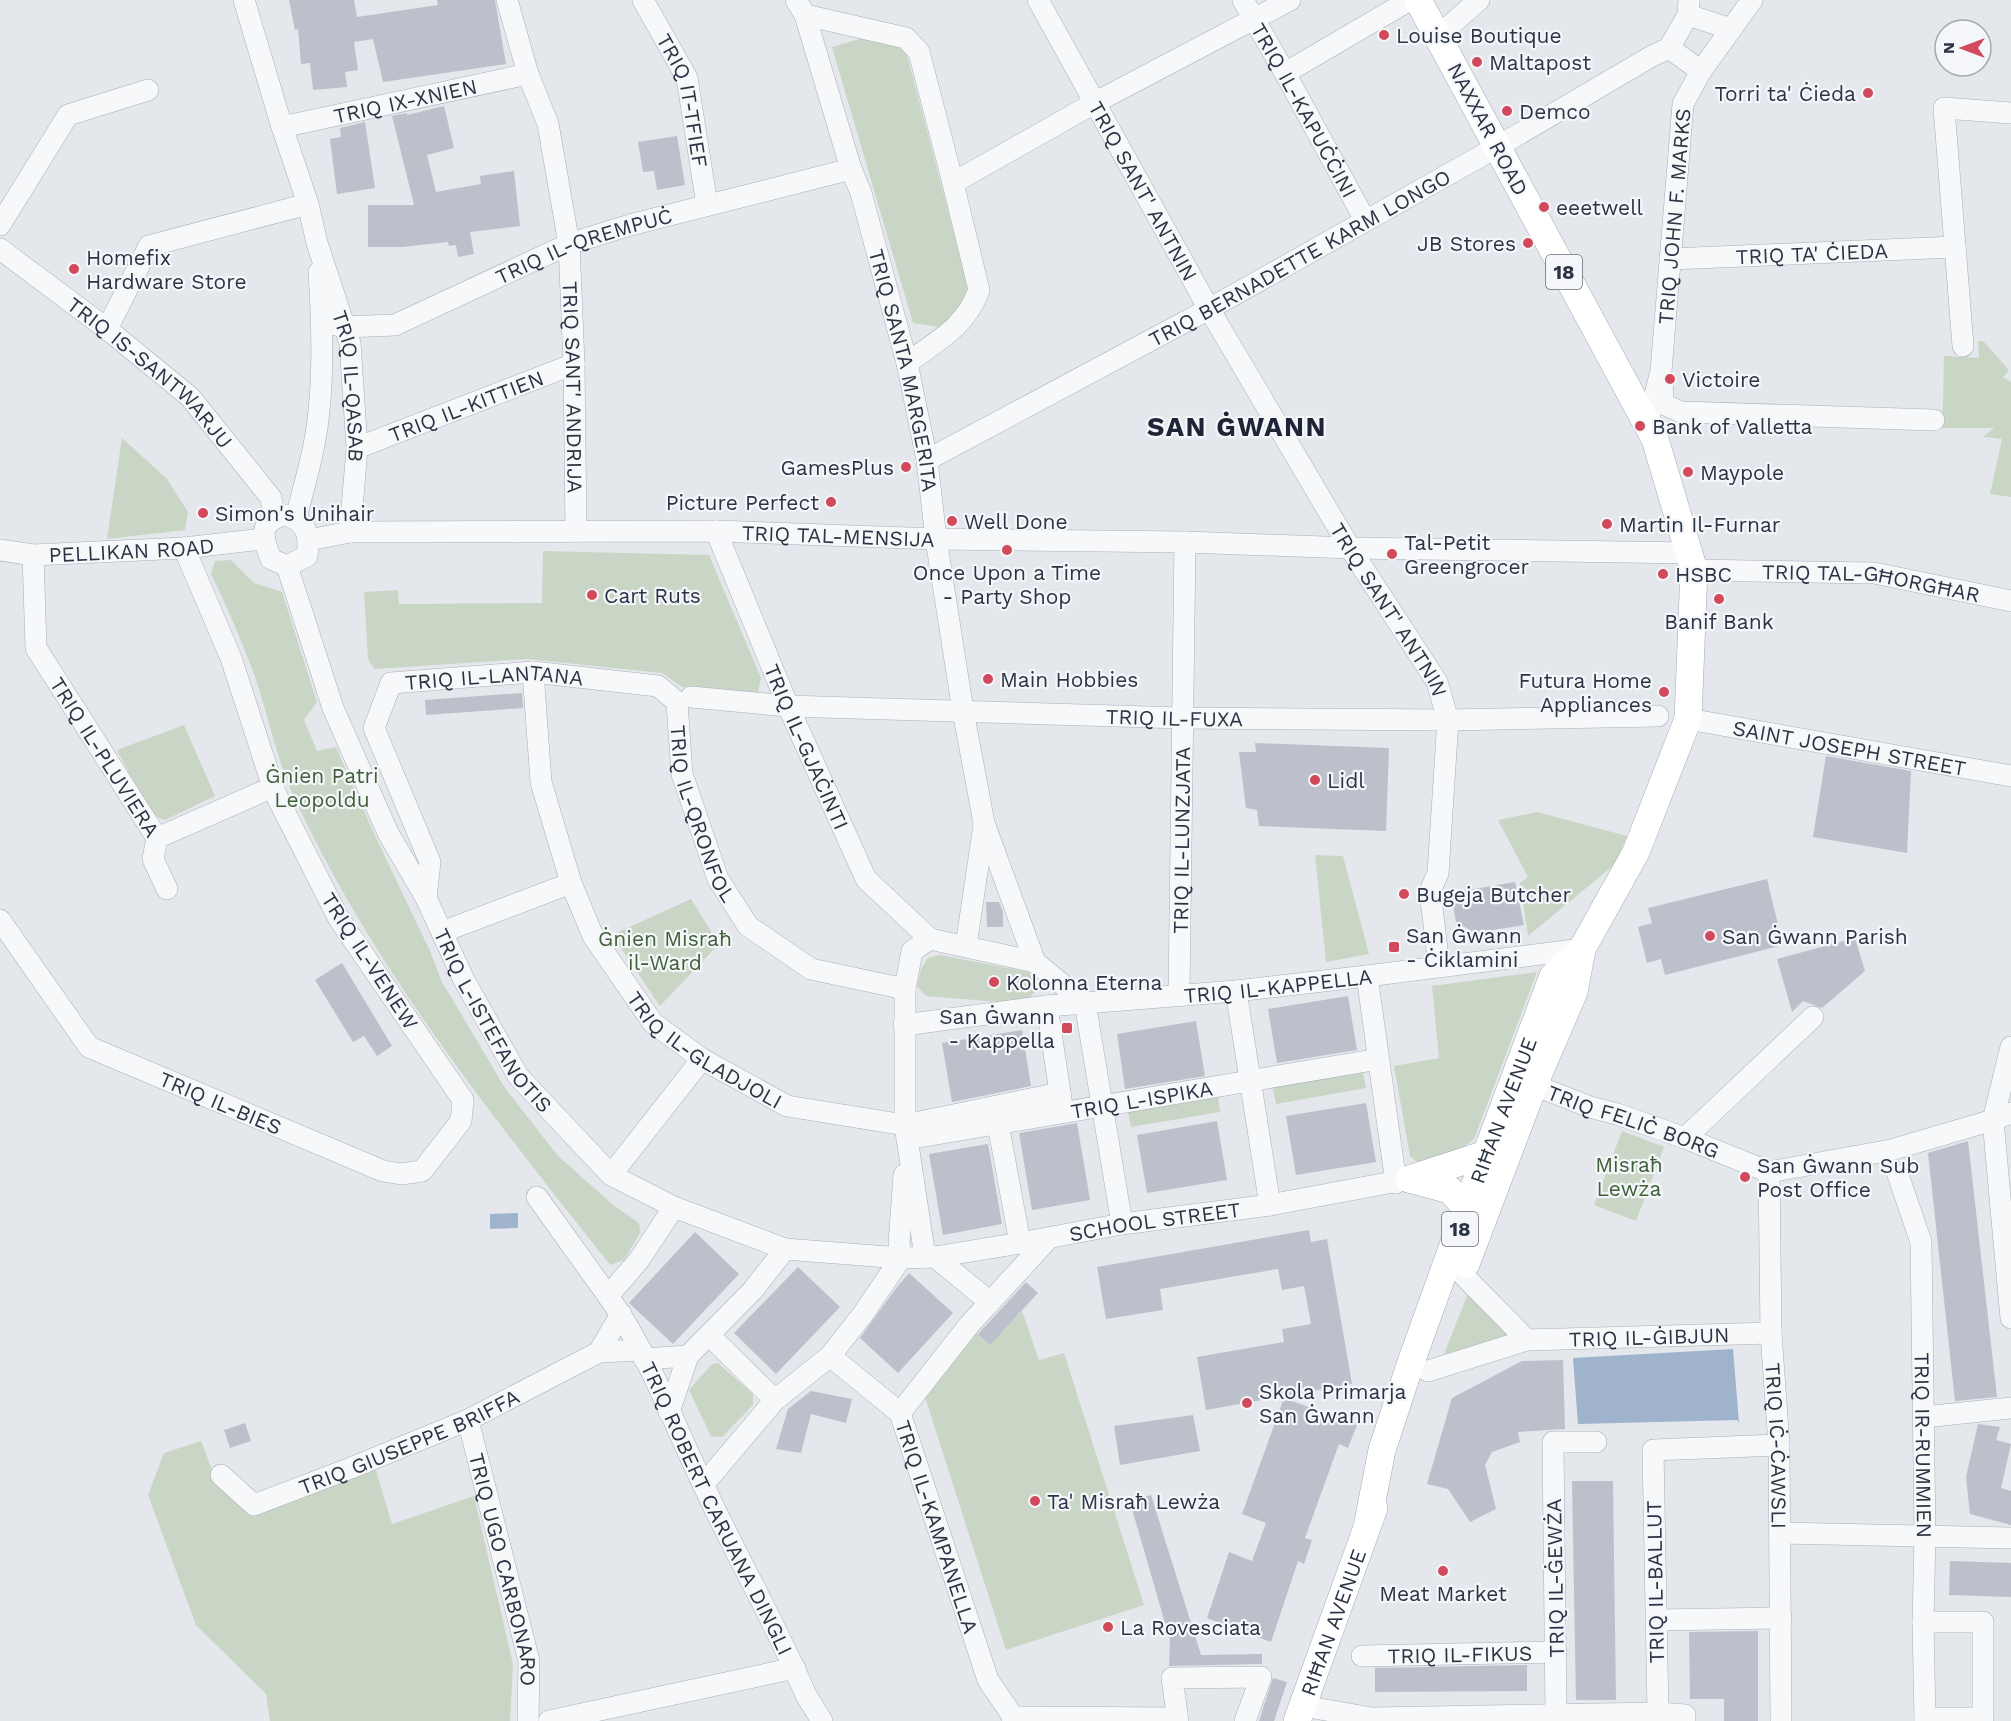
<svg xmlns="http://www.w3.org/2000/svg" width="2011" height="1721" font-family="'Work Sans',sans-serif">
	<rect width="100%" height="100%" fill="#e4e7ec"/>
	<path fill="#c9d6c5" d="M870 36 906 51 970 294 946 328 913 323 832 47Z
		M1978 341H1983L2009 370 2003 377 2011 382V497L1990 494 2002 439 1983 437 1994 428H1940L1943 405 1944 356 1979 358Z
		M122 438 167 479 188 512 185 530 107 539Z
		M543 551 709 555 761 678 758 692 682 687 662 673 527 659 374 669 368 659 364 592 398 590 399 604 542 603Z
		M231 560 254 583 282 592 317 702 304 720 317 751 336 747 376 838 430 951 442 982 505 1088 557 1155 612 1204 639 1223 640 1233 624 1260 610 1265C493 1117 372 967 293 795 276 757 268 714 254 674 241 640 227 606 211 574L215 561Z
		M184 725 215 796 165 820 151 815 117 750Z
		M1537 812 1627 836 1615 864 1528 936 1520 883 1528 877 1498 820Z
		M1315 855 1343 856 1369 954 1326 962Z
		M691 899 719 944 660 1006 612 935Z
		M940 955 1029 972 1037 989 1025 1004 926 996 917 986 921 969 928 958Z
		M1537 972 1474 1139 1450 1157 1417 1162 1410 1156 1394 1066 1439 1058 1432 986Z
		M1363 1072 1366 1088 1276 1104 1273 1088Z
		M1218 1096 1220 1112 1131 1127 1128 1112Z
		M1622 1131 1664 1147 1636 1221 1594 1205Z
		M1469 1291 1512 1338 1444 1354Z
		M1022 1311 1039 1360 1064 1353 1144 1605 1006 1650 925 1397 977 1333 990 1344Z
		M718 1363 753 1394V1405L722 1437 711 1436 689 1390 712 1364Z
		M201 1441 217 1483 248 1511 374 1464 392 1524 474 1496 513 1664 510 1721H270L266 1694 196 1625 148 1495 164 1453Z"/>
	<path fill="#9fb4cc" d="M518 1213V1228L490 1229V1214Z
		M1733 1349 1739 1423 1737 1420 1578 1424 1573 1358Z"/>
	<path fill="#bbc0ca" d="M289 0H354L357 17 438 5 437 0H495L506 64 383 82 373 39 354 42 358 70 345 72 347 87 313 90 310 63 301 64 298 29 295 30Z
		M444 106 454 148 427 155 436 192 481 184 480 176 514 171 520 226 470 232 474 254 458 257 456 245 449 246 448 242 402 247H368V205H414L392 116 407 113V115Z
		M365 122 375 188 337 194 330 139 341 137 340 128Z
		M677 136 685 185 657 190 654 171 643 172 638 142Z
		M522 693 523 708 426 715 425 700Z
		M1255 743 1389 748 1386 831 1259 826 1257 810 1246 808 1239 752H1256Z
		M1826 756 1911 771 1907 853 1813 837Z
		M1767 879 1783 945 1665 975 1661 959 1647 963 1638 927 1652 923 1648 908Z
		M1515 882 1524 925 1475 933 1456 922 1451 893Z
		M986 902H999L1003 912V927H987Z
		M1855 938 1865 971 1822 1008 1803 1001 1792 1012 1777 959Z
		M342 963 392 1046 377 1056 364 1036 353 1042 315 980Z
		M1348 996 1357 1050 1277 1063 1268 1009Z
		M1196 1021 1205 1076 1125 1089 1117 1034Z
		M1022 1030 1031 1086 952 1102 942 1043Z
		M1366 1103 1376 1162 1296 1175 1286 1116Z
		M1217 1121 1227 1180 1147 1193 1137 1135Z
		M1077 1123 1090 1200 1032 1210 1019 1133Z
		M1968 1141 1997 1397 1955 1401 1928 1153Z
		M988 1144 1002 1224 943 1235 929 1154Z
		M1309 1230 1311 1242 1327 1239 1352 1384 1206 1410 1197 1357 1284 1342 1282 1329 1311 1324 1304 1286 1282 1290 1278 1269 1160 1289 1163 1310 1106 1319 1097 1267Z
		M695 1232 739 1274 673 1344 629 1303Z
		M798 1267 840 1307 776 1374 734 1333Z
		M909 1273 953 1313 898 1373 860 1338 897 1287Z
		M1026 1282 1038 1293 990 1345 978 1334Z
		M1563 1360 1565 1429 1518 1432 1520 1442 1492 1452 1485 1465 1496 1509 1470 1522 1448 1489 1427 1484 1452 1398 1522 1361Z
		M811 1391 852 1399 846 1423 811 1414 801 1453 776 1449 788 1409Z
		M1284 1398 1357 1425 1348 1448 1339 1444 1305 1538 1312 1540 1304 1564 1298 1561 1271 1642 1207 1618 1229 1552 1252 1561 1266 1523 1242 1514Z
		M1193 1415 1200 1451 1120 1465 1114 1426Z
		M245 1423 251 1441 230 1448 224 1430Z
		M1978 1424 2000 1427 1996 1440 2011 1444 2001 1488 2011 1491V1525L1970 1514 1966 1477Z
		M1572 1481H1613L1616 1700H1576Z
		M1151 1495 1201 1655 1262 1654V1664L1169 1666 1170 1640 1130 1502Z
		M1950 1561 2011 1563V1597L1949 1595Z
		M1758 1631V1721H1724V1699H1690L1689 1632Z
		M1527 1665V1691L1375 1692V1668Z
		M1273 1678 1287 1682 1274 1721H1259Z"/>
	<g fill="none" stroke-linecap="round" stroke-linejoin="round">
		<g stroke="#a9aeb7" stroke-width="22">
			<g id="minor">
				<path id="s1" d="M244 0 282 127 308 204 317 243 350 343 357 448 350 532"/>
				<path id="s2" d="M507 0 528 74 548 124 569 244 574 364 576 530"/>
				<path id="s3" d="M643 0 687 78 707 205"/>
				<path id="s4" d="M796 0 805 15 851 169 861 193 907 363 927 460 936 539 963 711 984 823 1035 962 1085 1003"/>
				<path id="s5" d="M1038 0 1209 309 1350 548 1437 682 1448 720 1438 873 1430 891 1439 966"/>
				<path id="s6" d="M1243 0 1285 73 1365 220"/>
				<path d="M805 15 906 38 919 52 953 183 979 290C965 328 938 340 907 363"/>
				<path d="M1688 15 1731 29"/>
				<path d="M1438 36 1479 0"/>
				<path d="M1701 71 1752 0"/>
				<path d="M1285 73 1410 0"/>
				<path id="s7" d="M282 127 528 74"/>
				<path d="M953 183 1096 102 1290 0"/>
				<path d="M0 225 68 115 148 90"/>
				<path id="s8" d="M0 249 107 329 190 397 271 498 274 517"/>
				<path id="s9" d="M1670 259 1955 247"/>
				<path id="s10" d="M322 322 345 327 395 325 569 244 630 225 851 169"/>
				<path d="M107 329 149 246 308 204"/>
				<path d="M1963 346 1944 108 2011 113"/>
				<path d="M1662 380 1663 404 1681 412 1934 420"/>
				<path id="s11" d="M1647 426 1661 371 1683 104 1701 71 1669 48 1688 15 1689 0"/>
				<path id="s12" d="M357 448 574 364"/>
				<path id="s13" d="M927 460 1209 309 1497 147 1652 56 1669 48"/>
				<path d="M285 515C307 521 310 535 307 556L287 566 271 559C262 538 258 521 285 515Z"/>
				<path d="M296 518C305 482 316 447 319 410 324 365 322 318 319 272"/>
				<path id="s14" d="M716 531 788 706 866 879 930 939"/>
				<path id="s15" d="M309 540 350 532 716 531 936 539 1185 542 1350 548 1690 553"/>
				<path id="s16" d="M0 550 33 555 184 548 263 539"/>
				<path id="s17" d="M33 555 36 648 157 838 273 787"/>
				<path id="s18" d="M287 566 333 708 388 833 426 898 464 980 518 1076 611 1175 674 1207 785 1249 901 1258 935 1257 1020 1243 1122 1224 1270 1205 1409 1179"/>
				<path id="s19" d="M1694 570 1874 573 2011 601"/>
				<path id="s20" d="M533 672 541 782 571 883 593 936 653 1023 702 1059 787 1106 905 1125 1060 1093"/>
				<path id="s21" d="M691 697 788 706 1182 718 1448 720 1658 716"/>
				<path id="s22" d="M1688 719 2011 776"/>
				<path d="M157 838 153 859 167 889"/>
				<path id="s23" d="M426 898 430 862 374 728 391 683 533 672 658 686 677 702 682 774 718 879 748 926 811 969 905 989"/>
				<path id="s24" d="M0 920 89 1047 383 1171 401 1174 422 1171 461 1121 463 1100 339 919 279 801 273 787 231 658 184 548"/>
				<path d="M442 932 571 883"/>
				<path d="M966 946 984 825"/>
				<path d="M1367 976 1396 1183"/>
				<path d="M1236 991 1270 1205"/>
				<path id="s25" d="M1179 994 1185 542"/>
				<path d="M1085 1003 1122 1224"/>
				<path d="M1047 1006 1062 1106"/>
				<path id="s26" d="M904 1025 1047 1006 1236 991 1367 976 1582 949"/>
				<path d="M2011 1047 1993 1120 2011 1318"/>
				<path id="s27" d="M1534 1085 1590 1107 1617 1114 1685 1138 1769 1172 1891 1150 1993 1120 2011 1113"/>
				<path d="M998 1124 1020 1243"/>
				<path d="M1685 1138 1813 1017"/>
				<path id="s28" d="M907 1139 1379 1059"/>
				<path id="s29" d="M1769 1172 1771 1333 1779 1445 1781 1721"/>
				<path d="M611 1175 702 1059"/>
				<path id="s30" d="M1898 1175 1921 1242 1925 1537 1923 1622 1925 1721"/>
				<path d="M537 1197 608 1296"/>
				<path id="s31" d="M674 1207 639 1260 608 1296C648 1352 672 1420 702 1482 735 1554 775 1622 806 1695L822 1721"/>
				<path d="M925 1257 905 1125V989L912 951 930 939 1035 962"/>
				<path d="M935 1257 990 1302"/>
				<path d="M901 1258 899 1243 904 1175"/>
				<path d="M1463 1275 1527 1340"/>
				<path d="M710 1336 775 1400"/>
				<path d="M599 1352 621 1314"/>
				<path id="s32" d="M830 1356 900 1413 988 1680 1016 1721"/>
				<path d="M644 1359 688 1356"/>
				<path id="s33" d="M1428 1371 1527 1340 1771 1333"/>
				<path d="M669 1412 688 1356 753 1290 785 1249"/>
				<path d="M900 1413 969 1325 1049 1238"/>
				<path d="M1924 1417 2011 1408"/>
				<path id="s34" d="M468 1420 529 1661 528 1721"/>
				<path id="s35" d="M221 1475 254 1505 351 1468 468 1420 599 1352 641 1350"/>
				<path d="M703 1485 775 1400 830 1356 863 1314 901 1258"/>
				<path d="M1781 1533 2011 1538"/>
				<path d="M1656 1620 1781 1618"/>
				<path d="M1923 1622H1983V1718H1925"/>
				<path id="s36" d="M1362 1656 1556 1652"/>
				<path d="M1303 1706 1372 1718 1658 1713 1685 1715V1721"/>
				<path d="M1658 1713 1653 1450 1779 1445"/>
				<path d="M1556 1714 1553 1442H1596"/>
				<path d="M1012 1717 1177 1718"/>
				<path d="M549 1721 795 1668"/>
				<path d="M1178 1721 1172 1678 1261 1677 1245 1721"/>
			</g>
		</g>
		<g stroke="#a3abb8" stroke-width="28">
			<g id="major">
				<path d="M1409 1179 1486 1154"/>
				<path d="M1409 1179 1450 1190 1467 1209"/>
				<path d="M1466 1264 1534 1085 1574 992 1582 949"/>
				<path id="s37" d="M1368 1522 1382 1450 1410 1365 1486 1154 1553 976 1582 949 1636 852 1688 719 1694 570 1655 439 1418 0"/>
				<path id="s38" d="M1297 1721 1374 1508"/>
			</g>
		</g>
		<use href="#minor" stroke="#f7f8fa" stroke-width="21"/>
		<use href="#major" stroke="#fff" stroke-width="27"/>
	</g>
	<g fill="#d1495b" stroke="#f4f6f9" stroke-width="2">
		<circle cx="1384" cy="35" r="6"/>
		<circle cx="1477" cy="62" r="6"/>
		<circle cx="1868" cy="93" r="6"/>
		<circle cx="1507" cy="111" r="6"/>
		<circle cx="1544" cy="207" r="6"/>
		<circle cx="1528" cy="243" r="6"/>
		<circle cx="74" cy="269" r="6"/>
		<circle cx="1670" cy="379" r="6"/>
		<circle cx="1640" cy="426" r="6"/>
		<circle cx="906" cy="467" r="6"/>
		<circle cx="1688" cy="472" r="6"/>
		<circle cx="831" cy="502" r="6"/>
		<circle cx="203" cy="513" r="6"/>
		<circle cx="952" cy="521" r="6"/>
		<circle cx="1607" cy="524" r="6"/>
		<circle cx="1007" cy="550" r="6"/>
		<circle cx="1392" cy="554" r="6"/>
		<circle cx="1663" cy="574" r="6"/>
		<circle cx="592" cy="595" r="6"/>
		<circle cx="1719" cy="599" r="6"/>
		<circle cx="988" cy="679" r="6"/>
		<circle cx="1664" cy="692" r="6"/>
		<circle cx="1315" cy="780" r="6"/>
		<circle cx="1404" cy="894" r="6"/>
		<circle cx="1710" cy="936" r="6"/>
		<rect x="1388" y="941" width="12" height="12" rx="3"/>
		<circle cx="994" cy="982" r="6"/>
		<rect x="1061" y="1022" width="12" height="12" rx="3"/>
		<circle cx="1745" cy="1177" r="6"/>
		<circle cx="1247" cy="1403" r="6"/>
		<circle cx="1035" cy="1501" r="6"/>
		<circle cx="1443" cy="1571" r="6"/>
		<circle cx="1108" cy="1627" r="6"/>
	</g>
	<g text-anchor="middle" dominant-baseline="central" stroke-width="4.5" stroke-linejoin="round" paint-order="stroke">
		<g fill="#f4f6f9" stroke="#676e7b" stroke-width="1.5">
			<rect x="1546" y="255" width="36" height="34" rx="4.5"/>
			<rect x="1442" y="1212" width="36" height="34" rx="4.5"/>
		</g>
		<g font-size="20" font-weight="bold" fill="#2b3445">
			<text x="1564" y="272">18</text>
			<text x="1460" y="1229">18</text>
		</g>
		<g font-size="21" fill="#2b3445" stroke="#f4f6f9" text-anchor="start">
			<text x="1396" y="35">Louise Boutique</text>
			<text x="1489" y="62">Maltapost</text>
			<text x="1856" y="93" text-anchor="end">Torri ta' Ċieda</text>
			<text x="1519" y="111">Demco</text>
			<text x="1556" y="207">eeetwell</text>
			<text x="1516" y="243" text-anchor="end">JB Stores</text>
			<text x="86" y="257">Homefix<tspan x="86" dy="24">Hardware Store</tspan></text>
			<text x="1682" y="379">Victoire</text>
			<text x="1652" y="426">Bank of Valletta</text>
			<text x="894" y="467" text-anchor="end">GamesPlus</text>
			<text x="1700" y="472">Maypole</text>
			<text x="819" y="502" text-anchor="end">Picture Perfect</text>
			<text x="215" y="513">Simon's Unihair</text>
			<text x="964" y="521">Well Done</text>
			<text x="1619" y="524">Martin Il-Furnar</text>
			<text x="1404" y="542">Tal-Petit<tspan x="1404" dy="24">Greengrocer</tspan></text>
			<text x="1007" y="572" text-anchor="middle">Once Upon a Time<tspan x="1007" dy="24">- Party Shop</tspan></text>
			<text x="1675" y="574">HSBC</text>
			<text x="604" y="595">Cart Ruts</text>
			<text x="1719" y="621" text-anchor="middle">Banif Bank</text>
			<text x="1000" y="679">Main Hobbies</text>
			<text x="1652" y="680" text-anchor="end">Futura Home<tspan x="1652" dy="24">Appliances</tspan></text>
			<text x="1327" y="780">Lidl</text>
			<text x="1416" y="894">Bugeja Butcher</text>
			<text x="1406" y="935">San Ġwann<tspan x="1406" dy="24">- Ċiklamini</tspan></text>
			<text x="1722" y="936">San Ġwann Parish</text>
			<text x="1006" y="982">Kolonna Eterna</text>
			<text x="1055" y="1016" text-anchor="end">San Ġwann<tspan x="1055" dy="24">- Kappella</tspan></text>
			<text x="1757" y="1165">San Ġwann Sub<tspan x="1757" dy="24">Post Office</tspan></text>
			<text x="1259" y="1391">Skola Primarja<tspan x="1259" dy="24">San Ġwann</tspan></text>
			<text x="1047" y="1501">Ta' Misraħ Lewża</text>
			<text x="1443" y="1593" text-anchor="middle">Meat Market</text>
			<text x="1120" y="1627">La Rovesciata</text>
		</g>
		<g font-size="21" fill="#2b3445" stroke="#f4f6f9">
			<text stroke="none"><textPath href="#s7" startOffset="126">TRIQ IX-XNIEN</textPath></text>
			<text stroke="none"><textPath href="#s3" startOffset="110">TRIQ IT-TFIEF</textPath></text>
			<text stroke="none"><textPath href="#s6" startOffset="126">TRIQ IL-KAPUĊĊINI</textPath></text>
			<text transform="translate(1488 129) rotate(62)">NAXXAR ROAD</text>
			<text stroke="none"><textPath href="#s5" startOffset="218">TRIQ SANT' ANTNIN</textPath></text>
			<text stroke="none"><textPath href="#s11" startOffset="212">TRIQ JOHN F. MARKS</textPath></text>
			<text stroke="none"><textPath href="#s10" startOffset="279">TRIQ IL-QREMPUĊ</textPath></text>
			<text stroke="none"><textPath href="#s9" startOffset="142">TRIQ TA' ĊIEDA</textPath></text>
			<text stroke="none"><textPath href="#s13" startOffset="424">TRIQ BERNADETTE KARM LONGO</textPath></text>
			<text stroke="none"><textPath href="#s4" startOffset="387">TRIQ SANTA MARGERITA</textPath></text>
			<text stroke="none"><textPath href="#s8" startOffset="195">TRIQ IS-SANTWARJU</textPath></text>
			<text stroke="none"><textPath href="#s1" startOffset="402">TRIQ IL-QASAB</textPath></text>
			<text stroke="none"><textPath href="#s2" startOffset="396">TRIQ SANT' ANDRIJA</textPath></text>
			<text stroke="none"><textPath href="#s12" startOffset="117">TRIQ IL-KITTIEN</textPath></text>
			<text stroke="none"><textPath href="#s15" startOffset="530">TRIQ TAL-MENSIJA</textPath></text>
			<text stroke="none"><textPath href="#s16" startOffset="132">PELLIKAN ROAD</textPath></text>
			<text stroke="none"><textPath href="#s19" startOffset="178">TRIQ TAL-GĦORGĦAR</textPath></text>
			<text stroke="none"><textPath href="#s5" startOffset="704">TRIQ SANT' ANTNIN</textPath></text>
			<text stroke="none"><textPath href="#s23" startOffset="333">TRIQ IL-LANTANA</textPath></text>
			<text stroke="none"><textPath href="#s21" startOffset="484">TRIQ IL-FUXA</textPath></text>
			<text stroke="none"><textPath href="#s14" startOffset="234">TRIQ IL-GJAĊINTI</textPath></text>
			<text stroke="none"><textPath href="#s22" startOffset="164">SAINT JOSEPH STREET</textPath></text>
			<text stroke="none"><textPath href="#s17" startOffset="222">TRIQ IL-PLUVIERA</textPath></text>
			<text stroke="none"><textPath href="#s23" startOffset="638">TRIQ IL-QRONFOL</textPath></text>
			<text stroke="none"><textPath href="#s25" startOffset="154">TRIQ IL-LUNZJATA</textPath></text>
			<text transform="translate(370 961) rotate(57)">TRIQ IL-VENEW</text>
			<text stroke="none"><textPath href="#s26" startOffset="376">TRIQ IL-KAPPELLA</textPath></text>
			<text stroke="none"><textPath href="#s18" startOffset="501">TRIQ L-ISTEFANOTIS</textPath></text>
			<text stroke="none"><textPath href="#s20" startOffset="436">TRIQ IL-GLADJOLI</textPath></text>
			<text stroke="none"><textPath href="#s28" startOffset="238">TRIQ L-ISPIKA</textPath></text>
			<text stroke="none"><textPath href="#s24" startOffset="298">TRIQ IL-BIES</textPath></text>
			<text stroke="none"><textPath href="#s37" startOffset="434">RIĦAN AVENUE</textPath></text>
			<text stroke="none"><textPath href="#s27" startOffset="106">TRIQ FELIĊ BORG</textPath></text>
			<text stroke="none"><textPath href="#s18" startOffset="1260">SCHOOL STREET</textPath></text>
			<text stroke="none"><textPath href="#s33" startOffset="226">TRIQ IL-ĠIBJUN</textPath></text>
			<text stroke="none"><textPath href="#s35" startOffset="212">TRIQ GIUSEPPE BRIFFA</textPath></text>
			<text stroke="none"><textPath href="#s30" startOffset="274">TRIQ IR-RUMMIEN</textPath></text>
			<text stroke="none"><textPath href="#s29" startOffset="274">TRIQ IĊ-ĊAWSLI</textPath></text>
			<text stroke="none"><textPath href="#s31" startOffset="350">TRIQ ROBERT CARUANA DINGLI</textPath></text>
			<text stroke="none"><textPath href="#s32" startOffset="210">TRIQ IL-KAMPANELLA</textPath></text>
			<text stroke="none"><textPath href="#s34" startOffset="154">TRIQ UGO CARBONARO</textPath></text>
			<text transform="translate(1555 1578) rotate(-91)">TRIQ IL-ĠEWŻA</text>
			<text transform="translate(1655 1582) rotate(-91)">TRIQ IL-BALLUT</text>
			<text stroke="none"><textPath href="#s38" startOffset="105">RIĦAN AVENUE</textPath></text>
			<text stroke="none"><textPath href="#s36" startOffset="98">TRIQ IL-FIKUS</textPath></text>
		</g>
		<g font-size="21" fill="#3f6138" stroke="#f4f6f9">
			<text x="322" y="775">Ġnien Patri<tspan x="322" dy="24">Leopoldu</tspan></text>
			<text x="665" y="938">Ġnien Misraħ<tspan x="665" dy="24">il-Ward</tspan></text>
			<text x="1629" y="1164">Misraħ<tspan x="1629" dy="24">Lewża</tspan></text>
		</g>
		<g font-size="27" font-weight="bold" letter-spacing="1.5" fill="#1d2536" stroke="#f4f6f9">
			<text x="1237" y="427">SAN ĠWANN</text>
		</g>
	</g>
	<g transform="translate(1963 48) rotate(270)"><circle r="28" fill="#f4f6f9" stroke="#a4a8b1" stroke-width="1.5"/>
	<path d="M0-4.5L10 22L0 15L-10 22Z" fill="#d1495b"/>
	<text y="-9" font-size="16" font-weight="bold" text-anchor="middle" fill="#2b3445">N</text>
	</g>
</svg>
